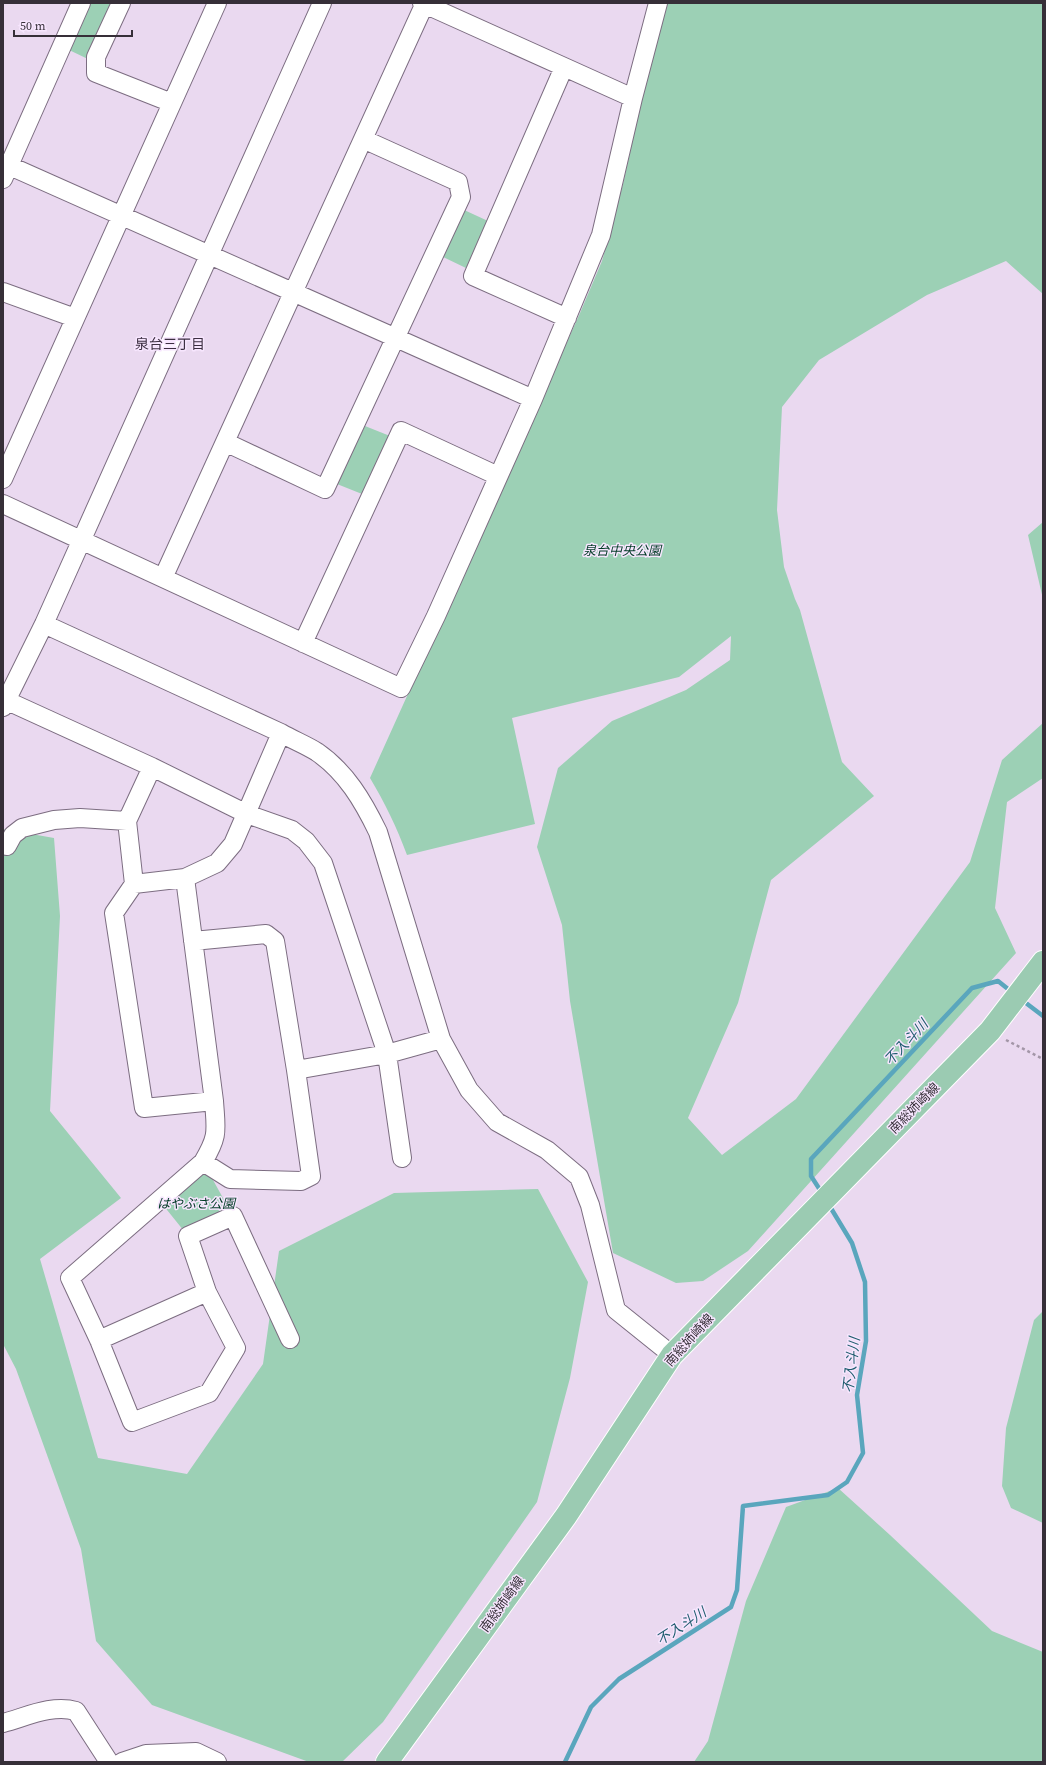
<svg xmlns="http://www.w3.org/2000/svg" width="1046" height="1765" font-family="'Source Serif 4','Noto Sans JP',serif">
	<rect width="100%" height="100%" fill="#ead9f0"/>
	<path fill="#9cd0b5" d="M87 3H107L115 6 90 60 67 49Z
		M663 3H1043V294L1006 261 927 295 819 360 782 407 777 510 784 567 795 599 800 610 842 762 874 796 771 880 738 1003 688 1118 722 1155 796 1099 970 862 1002 760 1043 723V778L1007 802 995 908 1016 953 748 1251 703 1281 676 1283 613 1253 570 1001 562 925 537 847 558 768 612 721 686 690 730 660 731 636 679 677 512 718 535 824 407 855C397 828 385 803 370 778L580 313 602 261 623 184Z
		M462 209 488 221 466 268 441 256Z
		M365 426 390 436 362 494 337 484Z
		M1043 522V599L1028 535Z
		M3 829 54 838 60 916 50 1111 121 1198 40 1259 98 1458 187 1474 263 1364 279 1251 394 1193 538 1189 588 1282 570 1378 537 1502 383 1722 342 1762H309L152 1705 96 1641 81 1549 16 1369 3 1344Z
		M203 1162 233 1216 188 1236 159 1200Z
		M1043 1311V1523L1011 1508 1002 1486 1006 1428 1034 1320Z
		M838 1488 890 1535 992 1631 1043 1652V1762H694L708 1741 746 1601 786 1507Z"/>
	<g fill="none" stroke-linecap="round" stroke-linejoin="round">
		<path stroke="#5aa6bd" stroke-width="4.5" d="M1022 1000 1043 1016
			M822 1193 811 1176V1159L972 988 998 981 1013 993
			M565 1762 591 1707 619 1679 731 1607 737 1590 743 1506 828 1495 847 1482 863 1453 857 1395 866 1341 865 1282 852 1243 829 1205"/>
		<g stroke="#7c6d81" stroke-width="20">
			<path id="minor" d="M121 3 96 57V73L172 103
				M422 3 633 98
				M564 67 473 276 567 318
				M3 163 533 399
				M3 179 81 3
				M3 292 75 318
				M225 442 325 489 461 197 458 182 363 139
				M3 479 217 3
				M3 504 401 688 436 616 533 399 601 235 633 98 658 3
				M163 578 425 3
				M44 624 281 733C293 740 306 745 317 752 346 772 363 801 378 832L441 1039 469 1090 497 1122 547 1150 579 1177 590 1205 616 1310 672 1355
				M303 643 401 431 498 476
				M3 699 152 767 247 814 292 830 306 841 323 863 387 1054 402 1158
				M3 707 44 624 322 3
				M152 767 127 821 134 884 114 913 144 1108 214 1101
				M7 846 13 835 22 828 54 820 80 818 127 821
				M185 878 214 1101C216 1131 219 1135 203 1162L70 1278 99 1340 132 1422 209 1393 236 1348 207 1292 188 1236 233 1216 290 1339
				M134 884 185 878 217 863 233 844 281 733
				M193 941 266 934 275 941 296 1070 311 1176 301 1181 230 1179 203 1162
				M296 1070 387 1054 441 1039
				M99 1340 207 1292
				M3 1723C26 1717 52 1704 76 1711L109 1762
				M122 1762 146 1754 196 1752 217 1762"/>
		</g>
		<g stroke="#fff" stroke-width="24">
			<path id="major" d="M387 1762 566 1516 672 1355 990 1031 1043 962"/>
		</g>
		<path stroke="#a396a7" stroke-width="2.5" stroke-dasharray="3 3" stroke-linecap="butt" d="M1006 1040 1043 1059"/>
		<use href="#minor" stroke="#fff" stroke-width="18"/>
		<use href="#major" stroke="#9bcbb2" stroke-width="22"/>
	</g>
	<g text-anchor="middle" dominant-baseline="central" stroke-width="3" stroke-linejoin="round" paint-order="stroke">
		<g font-size="13" font-style="italic" fill="#013b25" stroke="#f7e6fe">
			<text x="622" y="550">泉台中央公園</text>
			<text x="196" y="1203">はやぶさ公園</text>
		</g>
		<g font-size="13" fill="#362f38" stroke="#f7e6fe">
			<text transform="translate(914 1108) rotate(-45)">南総姉崎線</text>
			<text transform="translate(689 1340) rotate(-48)">南総姉崎線</text>
			<text transform="translate(502 1604) rotate(-54)">南総姉崎線</text>
		</g>
		<g font-size="14" fill="#3c2f41" stroke="#f7e6fe">
			<text x="170" y="344">泉台三丁目</text>
		</g>
		<g font-size="14" font-style="italic" fill="#1f5d6e" stroke="#f7e6fe">
			<text transform="translate(906 1042) rotate(-47)">不入斗川</text>
			<text transform="translate(851 1365) rotate(-83)">不入斗川</text>
			<text transform="translate(681 1626) rotate(-33)">不入斗川</text>
		</g>
	</g>
	<rect width="1046" height="1765" fill="none" stroke="#362f38" stroke-width="8"/>
	<path d="M14 30v6h118v-6" fill="none" stroke="#362f38" stroke-width="2"/>
	<text x="20" y="30" font-size="12" fill="#362f38" stroke="#f7e6fe" stroke-width="3" paint-order="stroke">50 m</text>
</svg>
